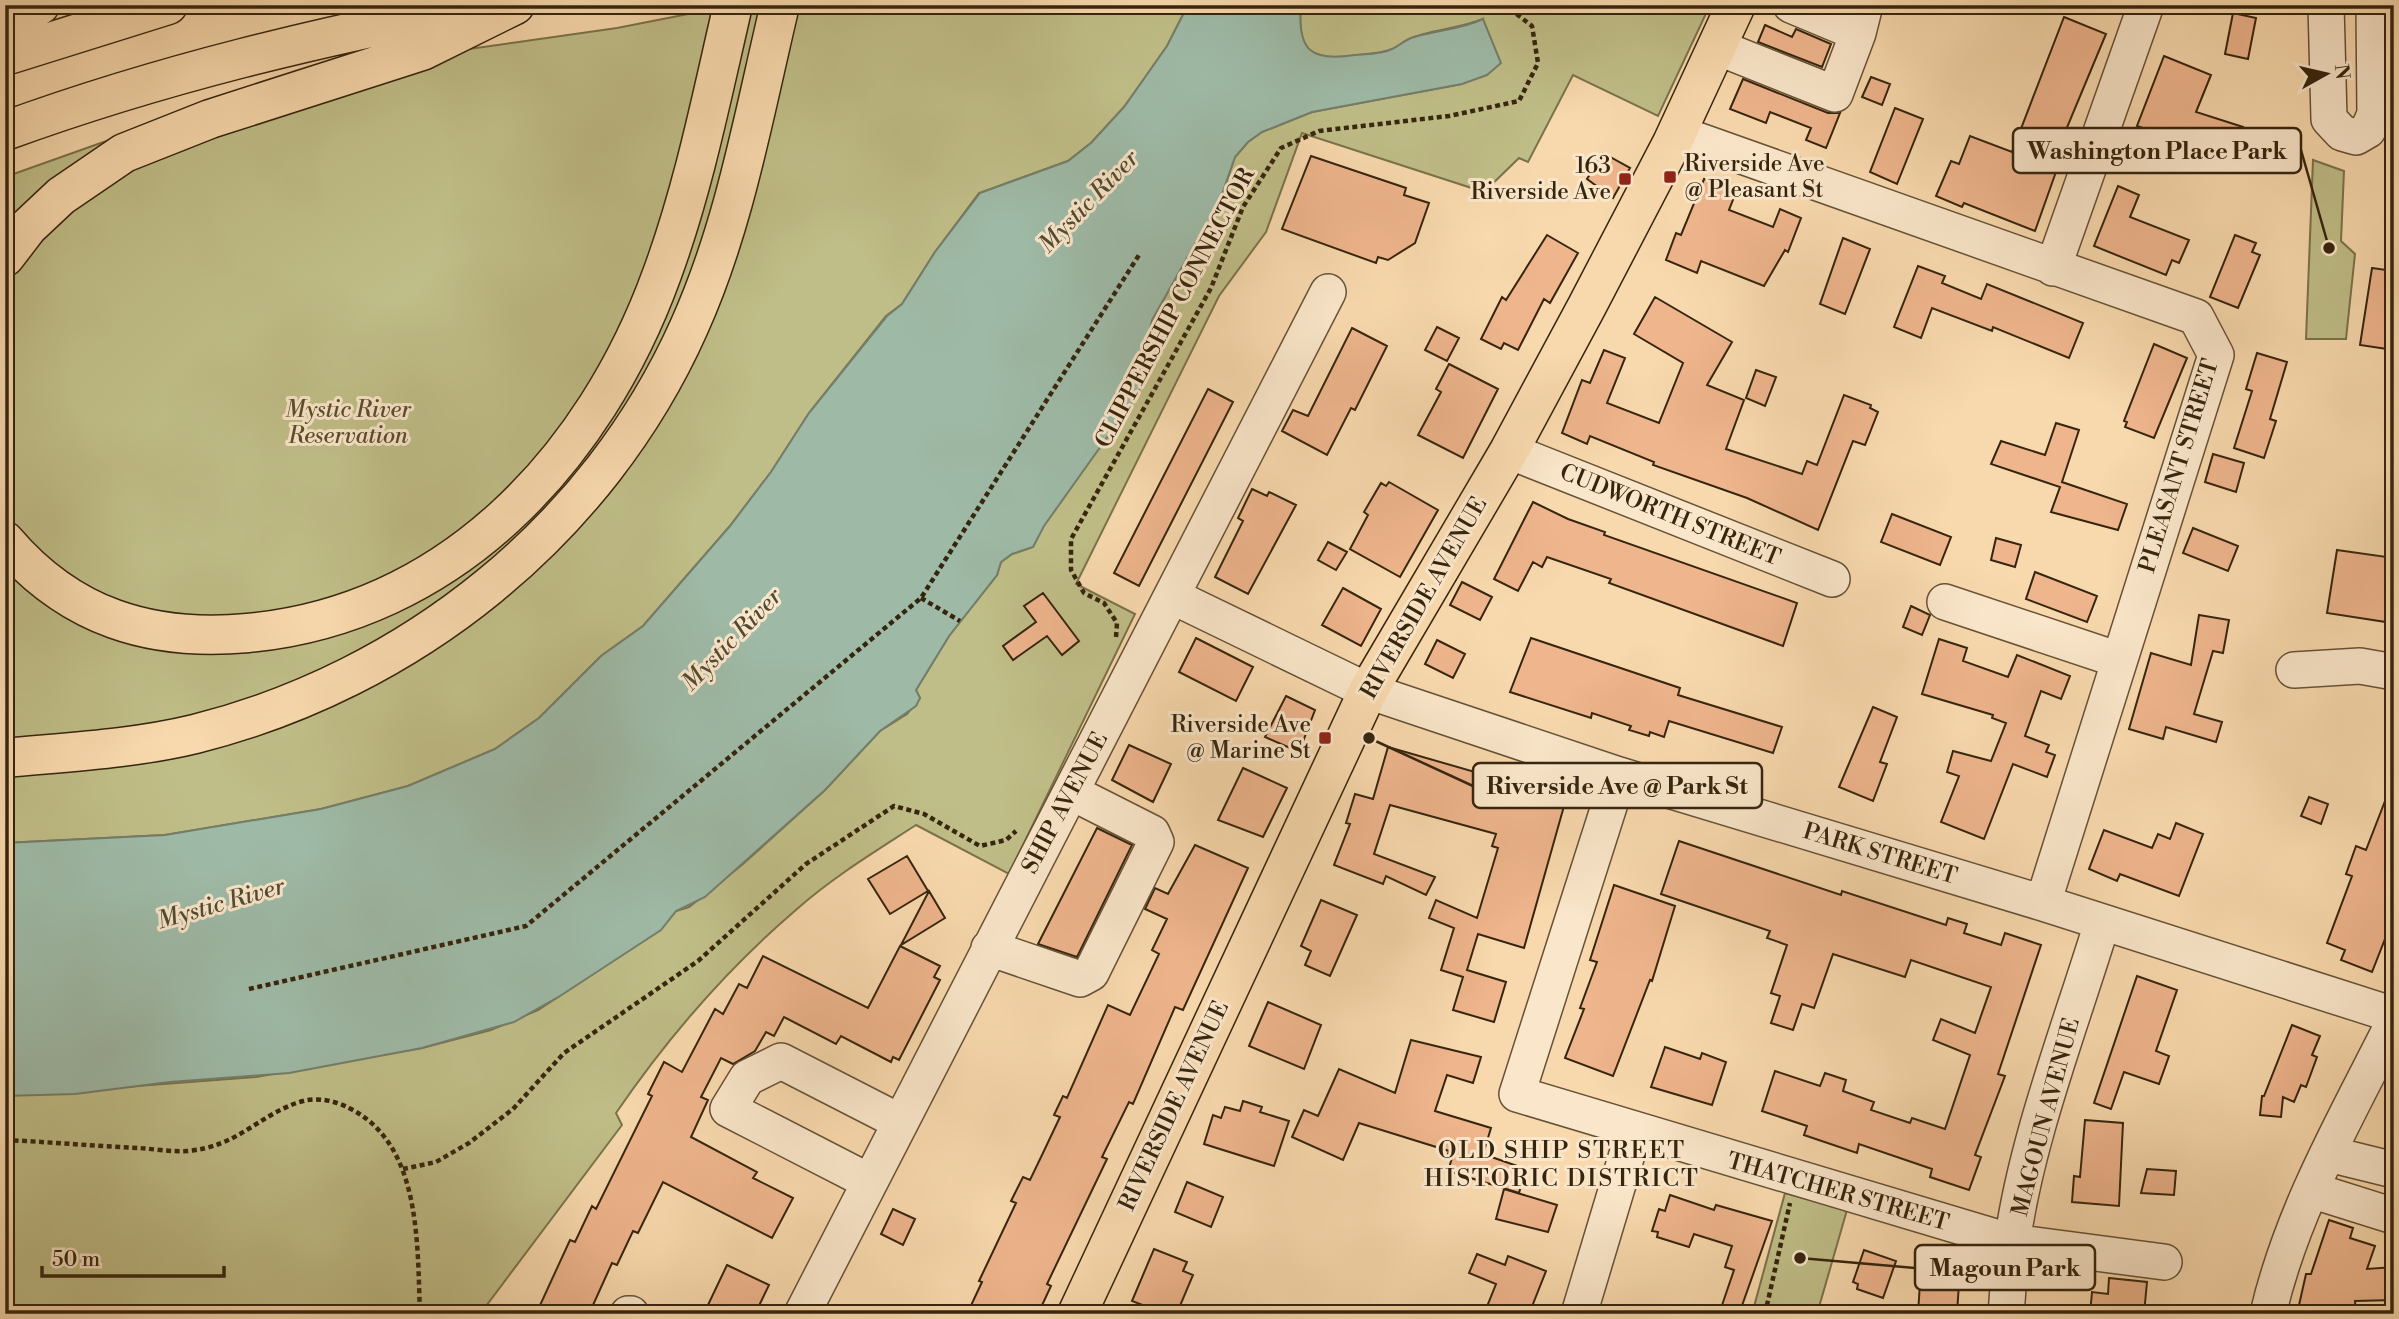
<svg xmlns="http://www.w3.org/2000/svg" width="2399" height="1319" font-family="'Libre Bodoni',serif">
	<rect width="100%" height="100%" fill="#f8d9ad"/>
	<filter id="stains"><feTurbulence type="fractalNoise" baseFrequency=".00286" numOctaves="4"/><feColorMatrix values="0 0 0 0 .2 0 0 0 0 .09 0 0 0 0 .02 0 0 0 .5 -.17"/></filter>
	<radialGradient id="worn" r=".72"><stop offset=".6" stop-color="#630" stop-opacity="0"/><stop offset="1" stop-color="#630" stop-opacity=".3"/></radialGradient>
	<path fill="#c0be88" stroke="#7b724b" stroke-width="2" d="M734 5H1188L1167 46 1146 76 1124 107 1091 143 1068 161 979 193 935 252 902 304 886 316 809 413 771 472 730 526 643 626 601 656 539 718 495 749 408 786 321 809 165 835 5 843V177L157 123 469 49 617 28Z
		M1301 5H1710L1658 116 1573 75 1528 162 1519 158 1484 192 1302 133 1266 232 1219 296 1076 584 1135 614 1009 874 916 825C876 851 833 877 797 909 728 968 668 1037 616 1113L622 1125 480 1314H5V1096L256 1077 422 1048 491 1030 538 1010 660 930 676 911 689 907 743 864 825 790 880 731 907 714 920 698 916 690 949 636 997 575 1001 562 1012 554 1033 547 1043 526 1115 424 1145 357 1152 320 1200 235 1214 217 1235 157 1248 142 1262 132 1312 112 1462 84 1483 19C1459 29 1432 29 1409 39 1402 42 1397 48 1390 50 1380 54 1368 54 1358 55 1313 62 1296 53 1301 5Z
		M2313 160 2344 171 2341 241 2355 254 2346 339H2306Z
		M1785 1193 1847 1210 1817 1314H1752Z"/>
	<path fill="#9ebaa7" stroke="#747e6a" stroke-width="2" d="M1188 5H1301C1297 51 1311 62 1355 55 1367 54 1382 54 1392 49 1399 46 1404 41 1411 38 1435 30 1460 30 1483 19L1501 63 1487 75 1462 84 1312 112 1262 132 1248 142 1235 157 1214 217 1200 235 1152 320 1145 350 1148 364 1138 394 1044 526 1033 547 1012 554 1001 562 997 575 949 636 916 690 920 698 916 706 880 731 825 790 705 897 676 911 661 930 560 996 514 1022 422 1048 289 1073 170 1082 75 1094 5 1096V843L165 835 321 809 408 786 495 749 539 718 601 656 643 626 730 526 771 472 809 413 887 316 902 304 935 252 980 193 1068 161 1091 143 1124 107 1146 76 1167 46Z"/>
	<path fill="#efb58d" stroke="#36250e" stroke-width="2" d="M2233 13 2256 18 2248 59 2225 54Z
		M2064 17 2106 34 2063 137 2068 138 2035 231 1964 203 1962 207 1936 196 1951 161 1959 164 1970 136 2012 152Z
		M1765 25 1792 37 1796 29 1831 44 1822 67 1758 42Z
		M2164 56 2211 75 2196 112 2243 127 2235 150 2190 134 2184 150 2144 134 2146 129 2137 126Z
		M1871 77 1890 84 1882 105 1862 97Z
		M1743 79 1828 113H1840L1826 148 1806 140 1811 128 1770 112 1766 123 1730 109Z
		M1895 108 1923 119 1897 184 1870 172Z
		M1603 153 1630 168 1613 198 1587 179Z
		M1311 156 1406 188 1404 195 1429 203 1415 243 1388 260 1378 257 1376 263 1282 229Z
		M1704 179 1736 192 1729 210 1773 227 1780 209 1801 218 1788 252 1785 250 1764 286 1701 261 1697 273 1666 260 1676 233 1681 235Z
		M2118 186 2139 195 2130 217 2189 240 2179 263 2172 260 2166 275 2094 246Z
		M1547 235 1578 253 1550 303 1544 299 1518 350 1504 343 1501 349 1481 339 1502 297 1506 300Z
		M2235 235 2256 243 2252 252 2260 255 2238 308 2210 297Z
		M1843 238 1870 249 1845 314 1820 304Z
		M1918 266 1945 276 1942 283 1981 299 1987 284 2083 323 2069 358 1993 327 1992 331 1932 308 1921 338 1894 327Z
		M2372 268 2394 271V350L2360 345Z
		M1655 297 1732 342 1707 385 1744 400 1726 449 1802 474 1807 461 1817 465 1844 395 1871 405 1870 408 1878 412 1865 445 1853 441 1818 530 1747 498 1653 465 1654 462 1590 436 1587 444 1562 433 1582 380 1590 383 1604 350 1625 358 1607 403 1659 423 1683 363 1634 334Z
		M1437 327 1459 338 1447 361 1425 350Z
		M1352 328 1387 346 1355 410 1351 408 1327 455 1282 431 1293 410 1308 416Z
		M2154 344 2187 358 2154 438 2125 427 2127 422 2124 421Z
		M2257 353 2287 362 2270 419 2276 421 2264 458 2234 448 2252 391 2246 389Z
		M1449 364 1498 389 1463 458 1418 435 1441 392 1436 389Z
		M1756 370 1776 377 1765 406 1746 398Z
		M1208 389 1233 402 1139 586 1114 573Z
		M2056 423 2079 430 2062 482 2127 504 2118 530 2051 512 2060 487 1991 464 2001 441 2045 455Z
		M2213 454 2244 463 2236 492 2205 482Z
		M1389 482 1438 510 1400 577 1350 549 1368 515 1364 512 1381 483 1386 486Z
		M1252 489 1267 496 1269 492 1296 505 1248 594 1215 577 1243 521 1238 518Z
		M1533 502 1568 519 1605 532 1604 535 1797 603 1783 646 1609 583 1611 579 1547 557 1542 567 1533 562 1518 591 1494 579Z
		M1892 514 1951 537 1940 565 1881 542Z
		M2193 528 2238 546 2228 571 2183 553Z
		M1996 538 2021 545 2015 567 1991 560Z
		M1328 542 1347 552 1336 570 1318 560Z
		M2337 550 2394 558 2386 622 2327 613Z
		M2035 572 2097 596 2087 622 2026 599Z
		M1462 582 1492 597 1480 620 1450 605Z
		M1343 588 1381 609 1361 646 1322 625Z
		M1043 593 1079 641 1062 655 1047 636 1013 660 1003 646 1036 622 1024 606Z
		M1911 606 1930 615 1922 635 1903 627Z
		M2199 615 2229 620 2223 653 2213 651 2194 714 2222 722 2216 742 2166 727 2163 739 2129 729 2151 653 2191 665Z
		M1196 638 1253 667 1236 701 1179 672Z
		M1531 638 1680 688 1678 695 1782 727 1773 753 1669 721 1664 737 1650 732 1649 736 1629 730 1631 726 1592 713 1591 718 1510 692Z
		M1939 639 1967 648 1963 661 2008 677 2017 655 2070 676 2061 699 2041 691 2025 736 2049 745 2046 752 2055 755 2047 777 2013 764 1984 839 1941 822 1959 776 1947 772 1953 751 1991 761 2006 723 1992 718 1993 715 1922 694Z
		M1437 640 1465 654 1453 678 1425 664Z
		M1286 696 1315 710 1299 752 1265 737Z
		M1873 707 1897 717 1880 762 1887 764 1873 801 1839 787Z
		M1129 745 1171 764 1153 802 1112 780Z
		M1388 747 1534 789 1535 784 1554 790 1553 795 1566 799 1524 948 1478 934 1467 970 1506 982 1494 1022 1453 1010 1463 977 1441 970 1454 928 1429 918 1436 900 1477 918 1498 848 1492 846 1496 834 1390 805 1374 854 1435 877 1426 895 1386 876 1383 884 1334 865 1350 824 1346 823 1355 794 1373 799Z
		M1243 768 1287 788 1263 837 1218 820Z
		M2392 783 2394 916 2372 972 2341 960 2345 950 2327 943 2352 876 2346 874 2356 846 2366 850Z
		M2309 797 2328 804 2321 824 2301 816Z
		M2176 823 2203 834 2179 896 2120 874 2117 881 2089 869 2104 830 2152 848 2158 834 2170 839Z
		M1097 828 1132 845 1077 957 1038 944Z
		M1679 841 1841 895 1842 891 1946 925 1948 918 1967 924 1964 933 2001 945 2005 933 2041 945 1998 1074 2005 1076 1975 1155 1981 1157 1969 1190 1930 1177 1932 1169 1859 1144 1857 1153 1804 1135 1807 1126 1762 1111 1775 1071 1820 1086 1825 1073 1846 1080 1843 1091 1874 1102 1871 1110 1910 1123 1912 1118 1945 1129 1970 1055 1933 1040 1941 1019 1975 1033 1991 987 1911 960 1905 977 1833 954 1814 1008 1802 1004 1793 1030 1771 1023 1780 996 1771 993 1787 945 1767 938 1770 931 1661 894Z
		M1195 845 1248 868 1183 1010 1175 1007 1133 1104 1129 1102 1102 1157 1107 1159 1047 1284 1051 1286 1038 1314H967L982 1282 979 1281 1016 1203 1011 1201 1023 1177 1030 1180 1042 1155 1060 1117 1054 1115 1063 1096 1067 1098 1108 1005 1130 1015 1159 954 1152 950 1167 919 1145 909 1155 888 1168 894Z
		M907 856 928 891 890 914 868 879Z
		M1614 885 1675 906 1652 981 1650 980 1613 1076 1565 1058 1584 1009 1580 1008 1597 962 1590 960Z
		M929 891 945 918 901 945Z
		M1321 900 1357 915 1330 976 1305 965 1311 951 1301 946Z
		M900 946 940 966 934 977 940 980 899 1060 893 1057 891 1062 841 1036 836 1044 784 1017 774 1036 766 1032 755 1051 733 1064 721 1058 701 1097 708 1100 691 1137 757 1172 753 1178 793 1198 772 1238 663 1182 638 1233 633 1231 617 1265 612 1263 589 1314H536L570 1240 575 1242 592 1206 596 1209 652 1096 648 1094 664 1062 682 1072 715 1009 723 1014 739 984 747 988 763 956 868 1008Z
		M2137 976 2177 990 2156 1051 2169 1056 2159 1084 2124 1072 2111 1109 2094 1103Z
		M1268 1002 1321 1025 1304 1069 1249 1046Z
		M2292 1025 2320 1036 2312 1055 2317 1057 2306 1087 2301 1085 2294 1102 2283 1097 2281 1117 2260 1115 2262 1096H2264Z
		M1411 1040 1481 1057 1473 1083 1447 1075 1435 1111 1491 1128 1483 1154 1526 1169 1519 1193 1448 1171 1452 1158 1447 1157 1449 1151 1359 1123 1343 1160 1292 1137 1304 1110 1318 1116 1339 1069 1395 1093Z
		M1665 1047 1700 1059 1702 1053 1726 1062 1712 1105 1651 1087Z
		M1243 1101 1262 1107 1260 1112 1289 1121 1274 1166 1204 1144 1213 1115 1221 1118 1225 1107 1240 1111Z
		M2085 1120 2123 1123 2119 1206 2072 1202 2074 1176 2080 1177Z
		M2147 1169 2176 1171 2174 1195 2141 1193Z
		M1187 1182 1223 1197 1211 1227 1175 1212Z
		M1504 1189 1557 1205 1548 1232 1496 1219Z
		M1670 1195 1714 1210 1716 1205 1772 1221 1739 1314H1719L1734 1270 1725 1267 1732 1246 1694 1234 1689 1247 1657 1237 1658 1232 1652 1231 1659 1209 1665 1211Z
		M893 1209 915 1219 903 1245 881 1234Z
		M2329 1220 2353 1228 2350 1238 2375 1246 2367 1269 2394 1267V1300L2355 1301 2356 1314H2297L2306 1274H2311Z
		M1154 1249 1187 1262 1183 1271 1193 1275 1177 1313 1165 1308 1163 1313 1132 1301Z
		M1864 1250 1896 1261 1883 1298 1857 1289 1858 1284 1853 1282Z
		M1477 1254 1505 1265 1508 1256 1546 1271 1529 1314H1484L1496 1284 1469 1273Z
		M727 1265 769 1285 755 1314H721L707 1307Z
		M1921 1267 1960 1269 1957 1313 1918 1314Z
		M2109 1278 2147 1282 2144 1314H2090L2092 1292 2108 1294Z"/>
	<g fill="none" stroke-linecap="round" stroke-linejoin="round">
		<g stroke="#665236" stroke-width="38">
			<path id="minor" d="M1791 5 1858 33 1865 5
				M2326 5 2329 119 2342 133 2356 137 2368 130 2375 114 2374 5
				M1717 47 1835 94 1858 33
				M1677 133 2196 317 2216 355 2043 903
				M2053 268 2146 5
				M1509 451 1832 579
				M1174 597 1368 691 1619 775 2043 903 2394 1015
				M1945 602 2119 660
				M2294 670 2360 666 2394 672
				M1619 775 1517 1094 2012 1242 2164 1262
				M989 948 1080 979 1091 973 1156 842 1152 833 1071 792
				M2329 1154 2394 1170
				M870 1182 728 1109 747 1078 781 1061 900 1122
				M2311 1190 2394 1216
				M628 1314H631
				M802 1314 1328 292
				M1579 1314 1634 1131
				M2006 1314C2008 1291 2009 1267 2012 1244 2026 1139 2071 1025 2102 923
				M2268 1314C2292 1210 2347 1116 2394 1022"/>
		</g>
		<g stroke="#36250e" stroke-width="41">
			<path id="major" d="M5 758C68 752 133 749 195 734 410 680 598 531 689 327 735 225 754 113 780 5
				M1077 1314 1368 691 1509 451 1587 306 1672 143 1736 5"/>
		</g>
		<g stroke="#36250e" stroke-width="41">
			<path id="highway" d="M5 25 40 5
				M5 56 168 5
				M5 131C161 74 321 36 483 5
				M5 257 28 227 61 196 124 153 210 119 422 51 515 5
				M5 541C70 617 150 642 248 633 451 614 595 459 662 274 694 187 712 95 733 5"/>
		</g>
		<path stroke="#36250e" stroke-width="4.5" stroke-dasharray="5 3.5" stroke-linecap="butt" d="M1380 5 1414 12 1445 5
			M921 598 960 621
			M1116 637 1117 623 1104 603 1084 593 1071 570V539L1211 288 1243 207 1281 148 1319 131 1449 116 1519 101 1538 63 1532 26 1505 5
			M249 989 526 926 921 598 1139 255
			M5 1140C50 1142 94 1146 139 1148 154 1149 171 1152 187 1151 239 1147 260 1113 303 1101 318 1097 336 1101 349 1108 422 1144 417 1244 420 1314
			M403 1169 436 1162 469 1143 513 1109 564 1053 698 961 806 864 894 806 924 814 980 846 1006 840 1016 831
			M1765 1314 1790 1203"/>
		<use href="#minor" stroke="#fae6ca" stroke-width="35"/>
		<use href="#major" stroke="#f8d9ad" stroke-width="38"/>
		<use href="#highway" stroke="#f8d9ad" stroke-width="38"/>
	</g>
	<g fill="#8f2418" stroke="#fae6ca" stroke-width="2.5">
		<rect x="1663" y="170" width="14" height="14" rx="3.5"/>
		<rect x="1618" y="172" width="14" height="14" rx="3.5"/>
		<rect x="1318" y="731" width="14" height="14" rx="3.5"/>
	</g>
	<g text-anchor="middle" dominant-baseline="central" stroke-width="6" stroke-linejoin="round" paint-order="stroke">
		<g font-size="23" fill="#36250e" stroke="#fae6ca" text-anchor="end">
			<text x="1684" y="164" text-anchor="start">Riverside Ave<tspan x="1684" dy="26">@ Pleasant St</tspan></text>
			<text x="1611" y="166">163<tspan x="1611" dy="26">Riverside Ave</tspan></text>
			<text x="1311" y="725">Riverside Ave<tspan x="1311" dy="26">@ Marine St</tspan></text>
		</g>
		<g font-size="23" fill="#36250e" stroke="#fae6ca">
			<text transform="translate(1175 308) rotate(-62)">CLIPPERSHIP CONNECTOR</text>
			<text transform="translate(2179 466) rotate(-73)">PLEASANT STREET</text>
			<text transform="translate(1670 515) rotate(22)">CUDWORTH STREET</text>
			<text transform="translate(1424 598) rotate(-60)">RIVERSIDE AVENUE</text>
			<text transform="translate(1065 803) rotate(-62)">SHIP AVENUE</text>
			<text transform="translate(1880 854) rotate(17)">PARK STREET</text>
			<text transform="translate(1174 1106) rotate(-65)">RIVERSIDE AVENUE</text>
			<text transform="translate(2046 1117) rotate(-75)">MAGOUN AVENUE</text>
			<text transform="translate(1838 1192) rotate(16)">THATCHER STREET</text>
		</g>
		<g font-size="23" font-style="italic" fill="#584b2c" stroke="#fae6ca">
			<text x="348" y="410">Mystic River<tspan x="348" dy="26">Reservation</tspan></text>
		</g>
		<g font-size="24" font-style="italic" fill="#504a34" stroke="#fae6ca">
			<text transform="translate(1089 202) rotate(-46)">Mystic River</text>
			<text transform="translate(732 640) rotate(-46)">Mystic River</text>
			<text transform="translate(221 904) rotate(-16)">Mystic River</text>
		</g>
		<g font-size="24" letter-spacing="2" fill="#36250e" stroke="#fae6ca">
			<text x="1562" y="1151">OLD SHIP STREET<tspan x="1562" dy="28">HISTORIC DISTRICT</tspan></text>
		</g>
	</g>
	<path fill="none" stroke="#36250e" stroke-width="2.5" d="M2329 248L2301 150M1369 738L1473 786M1800 1258L1915 1268"/>
	<g fill="#36250e" stroke="#fae6ca" stroke-width="2.5">
		<circle cx="2329" cy="248" r="7"/>
		<circle cx="1369" cy="738" r="7"/>
		<circle cx="1800" cy="1258" r="7"/>
	</g>
	<g fill="#fae6ca" stroke="#36250e" stroke-width="2.5">
		<rect x="2013" y="128" width="288" height="45" rx="7"/>
		<rect x="1473" y="763" width="289" height="45" rx="7"/>
		<rect x="1915" y="1245" width="180" height="45" rx="7"/>
	</g>
	<g font-size="24" text-anchor="middle" font-weight="bold" fill="#36250e">
		<text x="2157" y="159">Washington Place Park</text>
		<text x="1617" y="794">Riverside Ave @ Park St</text>
		<text x="2005" y="1276">Magoun Park</text>
	</g>
	<rect width="2399" height="1319" fill="none" stroke="#f8d9ad" stroke-width="28"/>
	<rect x="7" y="7" width="2385" height="1305" fill="none" stroke="#36250e" stroke-width="3.5"/>
	<rect x="14" y="14" width="2371" height="1291" fill="none" stroke="#36250e" stroke-width="2"/>
	<g transform="translate(2326 74) rotate(82)" stroke="#fae6ca" stroke-width="5" paint-order="stroke">
	<path d="M0-5L12 26L0 18L-12 26Z" fill="#36250e"/>
	<text y="-10" font-size="19" font-weight="bold" text-anchor="middle" fill="#36250e">N</text>
	</g>
	<path d="M42 1266v10h182v-10" fill="none" stroke="#36250e" stroke-width="3.5"/>
	<text x="52" y="1266" font-size="21" fill="#36250e" stroke="#fae6ca" stroke-width="5" paint-order="stroke">50 m</text>
	<rect width="100%" height="100%" filter="url(#stains)"/>
	<rect width="100%" height="100%" fill="url(#worn)"/>
</svg>
